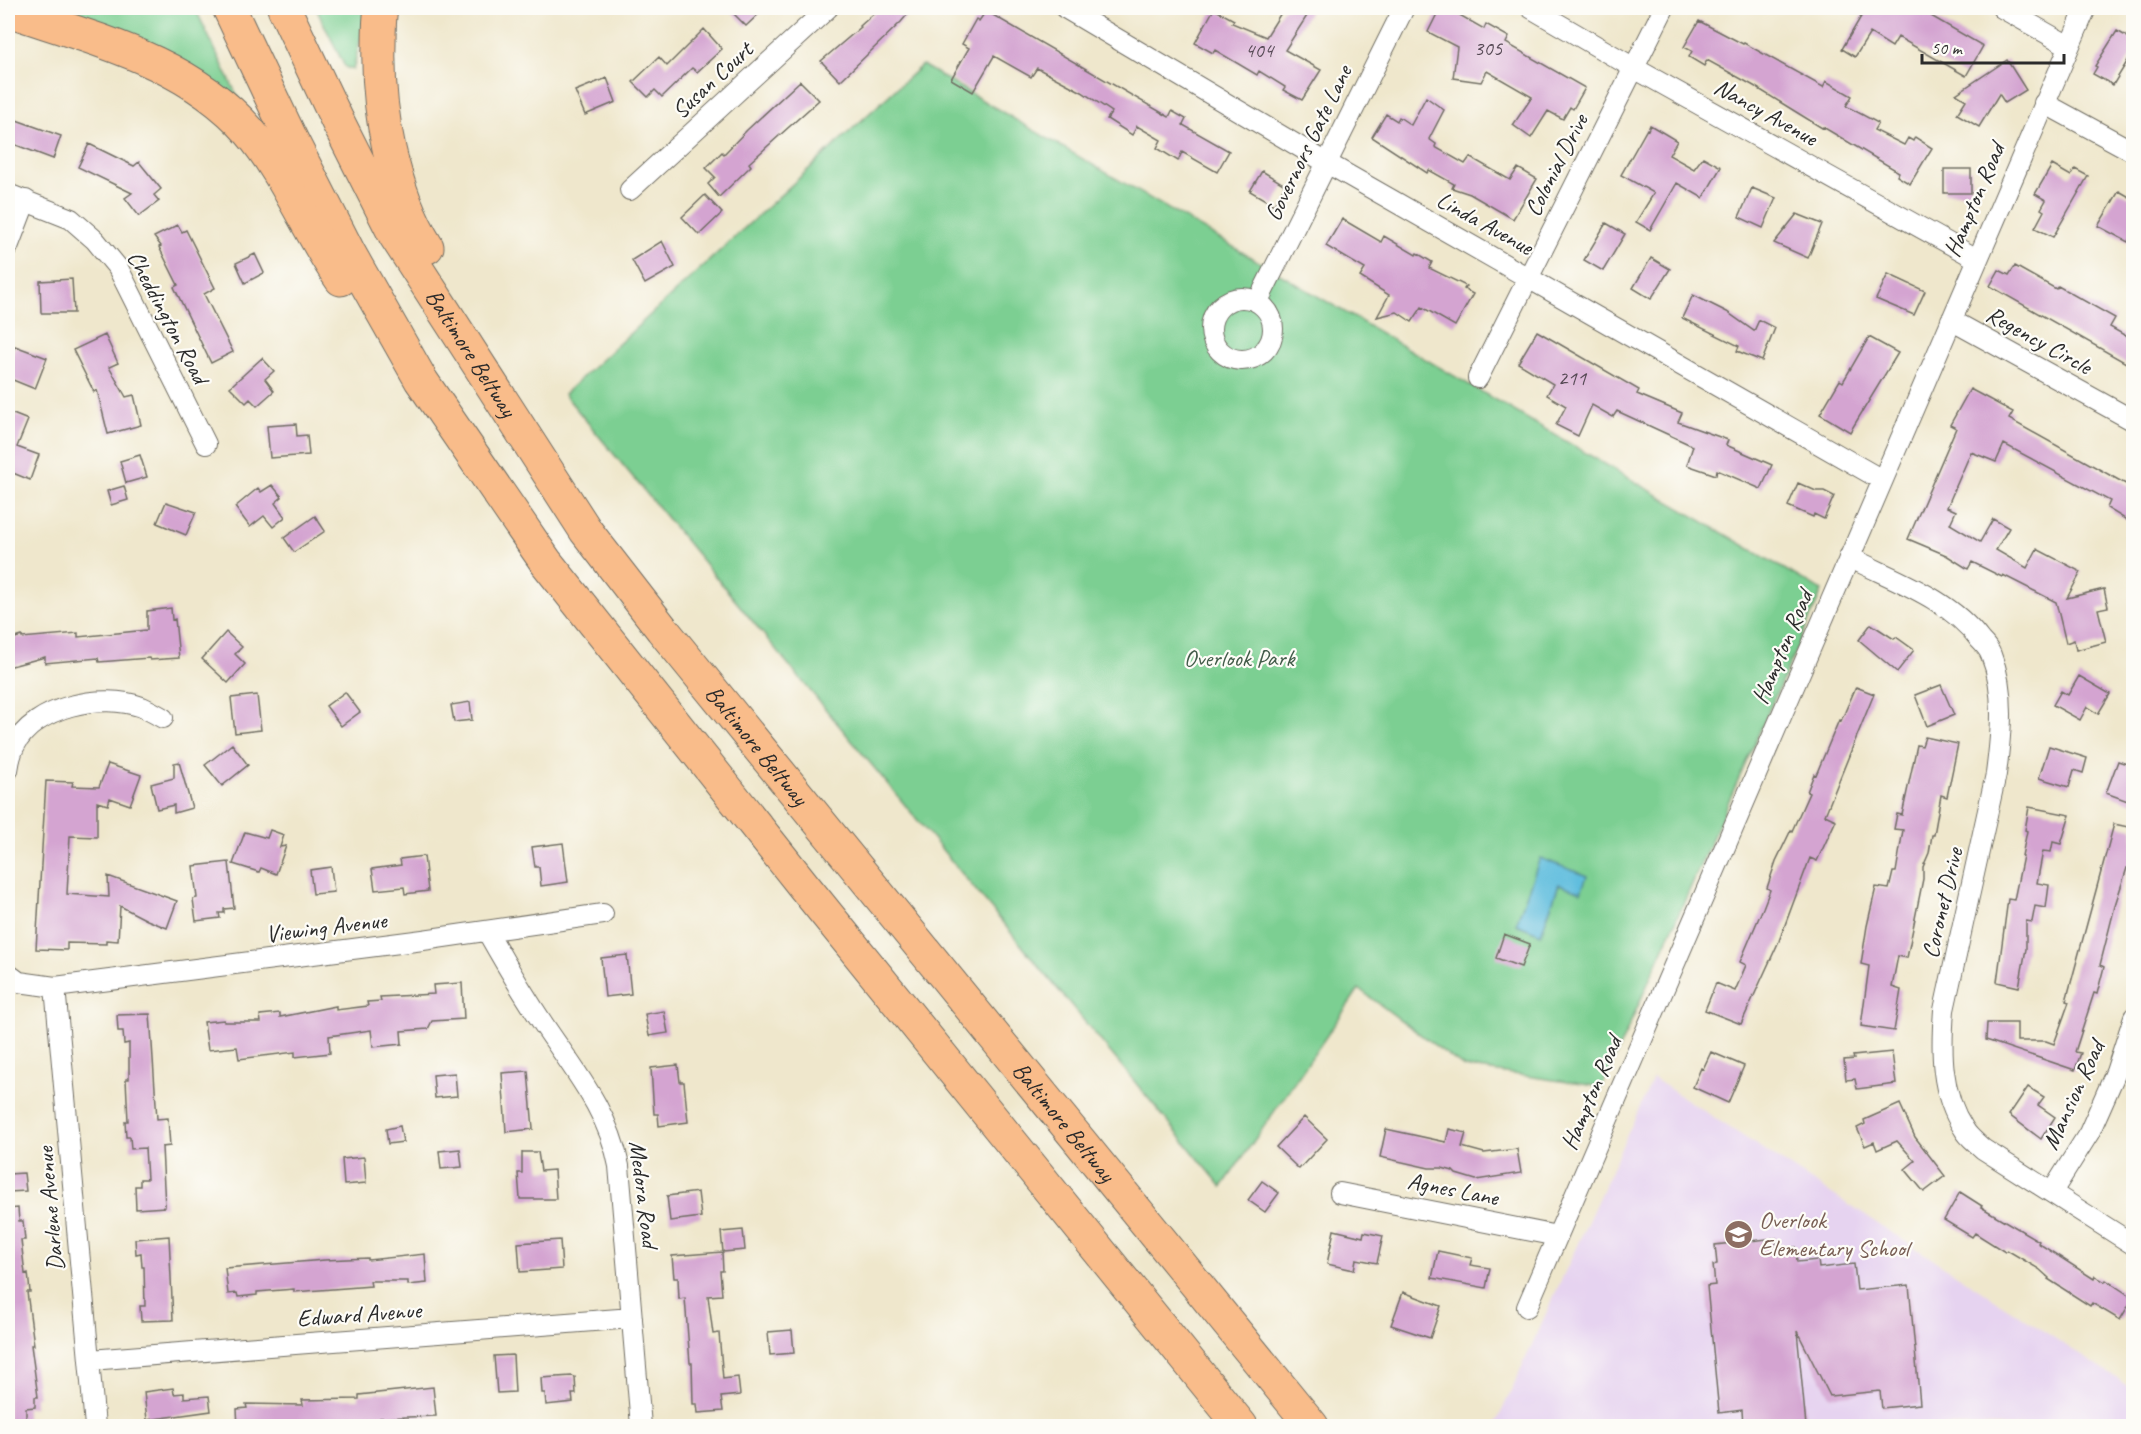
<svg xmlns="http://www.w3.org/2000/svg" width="2141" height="1434" font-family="Caveat,sans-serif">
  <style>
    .built { fill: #e6d3f0 }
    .green { fill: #7bcf92; stroke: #537d5e; stroke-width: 1.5 }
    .water { fill: #60bede; stroke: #467484; stroke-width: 1.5 }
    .building { fill: #d4a4d1 }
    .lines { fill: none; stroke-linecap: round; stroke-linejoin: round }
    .minor-casing { stroke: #706d63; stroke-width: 22 }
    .motorway-casing { stroke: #706d63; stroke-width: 35 }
    .minor { stroke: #fff; stroke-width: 20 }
    .motorway { stroke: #f9bc8a; stroke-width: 33 }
    .labels { text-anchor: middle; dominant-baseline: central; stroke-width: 4.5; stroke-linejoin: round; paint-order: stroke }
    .number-label { font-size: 21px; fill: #554954 }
    .street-label { font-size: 24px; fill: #2b2b2b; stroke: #fdfcf7 }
    .park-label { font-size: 24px; fill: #435c4a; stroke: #fdfcf7 }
    .education-label { font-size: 24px; fill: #785e54; stroke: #fdfcf7; text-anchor: start }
  </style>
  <rect width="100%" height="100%" fill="#fdfcf7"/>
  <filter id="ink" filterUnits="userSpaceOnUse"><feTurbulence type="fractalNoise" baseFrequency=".0167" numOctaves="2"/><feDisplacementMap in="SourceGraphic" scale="12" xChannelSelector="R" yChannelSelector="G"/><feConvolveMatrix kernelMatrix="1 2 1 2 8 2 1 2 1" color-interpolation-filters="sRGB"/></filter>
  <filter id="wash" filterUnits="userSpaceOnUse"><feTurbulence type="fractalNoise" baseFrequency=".008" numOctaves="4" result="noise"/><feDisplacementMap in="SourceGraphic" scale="24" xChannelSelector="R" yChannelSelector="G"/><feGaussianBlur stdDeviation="1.35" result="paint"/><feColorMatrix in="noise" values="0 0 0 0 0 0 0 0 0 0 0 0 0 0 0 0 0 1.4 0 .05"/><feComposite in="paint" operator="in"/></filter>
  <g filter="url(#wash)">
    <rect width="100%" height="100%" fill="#efe7cc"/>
    <!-- built -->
    <path class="built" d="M1653,1078L2133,1389V1426H1495Z"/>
    <!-- green -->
    <path class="green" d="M30,8H195L244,110Z
      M316,8H368L353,70L345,67Z
      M922,65L1822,591L1602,1087L1464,1067L1359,989L1222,1187L564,394Z"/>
    <!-- water -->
    <path class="water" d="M1540,858L1587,876L1581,892L1559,884L1541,934L1516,924Z"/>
    <g id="blocks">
      <!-- building -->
      <path class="building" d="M728,8H765L746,26Z
        M880,8H913L901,22L840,81L821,61L861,27L860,26Z
        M1284,8H1312L1285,50L1321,70L1302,100L1283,90L1285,87L1259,71L1257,75L1215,50L1213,53L1195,43L1214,9L1234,20L1232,23L1266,37Z
        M1440,8H1459L1456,13L1484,29L1486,24L1509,37L1506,43L1585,88L1573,109L1570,107L1563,119L1548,111L1531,138L1513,125L1532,97L1487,71L1481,82L1453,78L1457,47L1428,32Z
        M1866,8H1923L1933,13L1931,16L1983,46L1966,76L1898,37L1892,47L1870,33L1855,57L1842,49Z
        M986,11L1169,117L1172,111L1186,119L1183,125L1229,151L1217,172L1182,152L1178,161L1157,148L1161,140L1137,126L1132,135L1107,119L1112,112L1082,92L1037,68L1031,77L994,56L973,92L951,79L969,48L962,44L976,19L979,21Z
        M1699,21L1743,44L1744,43L1823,87L1826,81L1852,96L1846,106L1878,123L1874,130L1904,145L1908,138L1913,141L1915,137L1932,148L1910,184L1897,176L1899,172L1823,127L1822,128L1754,86L1707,60L1704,66L1689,57L1692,51L1684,47Z
        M704,29L722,49L697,72L692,68L662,97L655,90L648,97L633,82L659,57L667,66Z
        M2117,31L2133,40V52L2113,85L2093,74L2097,67L2095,66Z
        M2007,60L2026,90L2005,103L1999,94L1979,127L1957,114L1966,100L1956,94Z
        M607,78L616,102L585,115L575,91Z
        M800,81L819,100L749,163L751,166L719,197L708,184L715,177L706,168L722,152L724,154L747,130Z
        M1426,97L1444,110L1429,139L1436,144L1435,147L1465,164L1470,157L1510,180L1518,168L1537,179L1513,219L1470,194L1452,188L1454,184L1429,170L1427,173L1372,137L1386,114L1397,121L1399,117L1411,125Z
        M8,117L61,136L53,159L8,142Z
        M1650,125L1677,141L1669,155L1694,169L1703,157L1721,167L1703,198L1677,183L1650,230L1636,222L1654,193L1621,175L1647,129L1648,130Z
        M89,144L134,166L139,162L161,189L154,195L159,201L139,216L125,198L132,193L78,167Z
        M2052,165L2071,176L2075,169L2088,176L2053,237L2035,228L2044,211L2041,209L2046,200L2035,194Z
        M1944,169H1971V193H1944Z
        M1262,171L1285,185L1274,205L1250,191Z
        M1752,188L1776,198L1763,228L1739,217Z
        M2119,191L2133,199V232L2128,242L2098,226Z
        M705,195L722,213L699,235L682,217Z
        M1797,214L1822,224L1808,258L1774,243Z
        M1342,219L1381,242L1384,236L1416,255L1417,253L1432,262L1429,268L1466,286L1464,289L1473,294L1455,326L1422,307L1412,322L1397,312L1377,317L1389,295L1360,277L1365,269L1326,246Z
        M1606,223L1625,234L1603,271L1584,260Z
        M178,225L182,232L186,230L215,288L204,294L233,352L211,363L174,287L178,285L159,247L161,246L154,237Z
        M662,241L675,267L645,284L632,260Z
        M255,254L264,273L245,283L236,263Z
        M1651,258L1670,269L1651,299L1633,288Z
        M2015,266L2056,289L2058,286L2115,318L2110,327L2133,340V367L1990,286L1999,270L2009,275Z
        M1888,274L1925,291L1914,315L1876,299Z
        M72,279L74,313H41L40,281Z
        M1693,295L1727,312L1754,331L1759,320L1775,328L1762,361L1737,351L1739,346L1682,318Z
        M1537,331L1639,390L1637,394L1682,413L1678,422L1728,440L1726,445L1772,465L1761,489L1717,470L1716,475L1687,465L1693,446L1617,411L1613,417L1592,405L1578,436L1556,425L1566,406L1547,395L1553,384L1518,363Z
        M105,335L118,363L109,367L126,397L134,395L141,425L108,434L97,390L94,392L73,350Z
        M1869,337L1898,353L1850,432L1820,414L1840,380L1843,382Z
        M15,346L47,358L35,389L8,378V364Z
        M262,358L274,371L265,379L274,391L257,406L250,399L246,403L230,387Z
        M1970,389L2013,412L2009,419L2133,488V524L2107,508L2110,501L2004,444L1996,462L1971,452L1947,507L1956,511L1950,524L1980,542L1993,519L2009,528L1996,550L2027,568L2037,549L2081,572L2067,598L2104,589L2108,607L2098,609L2106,642L2076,650L2074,640L2066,643L2056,602L2003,575L2002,577L1972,562L1968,569L1946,555L1908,539L1956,428L1950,425Z
        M8,412L28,420L17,447L39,455L30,480L8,471Z
        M296,424L297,436L307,435L309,455L270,458L267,426Z
        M140,455L147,477L126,483L120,461Z
        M1798,483L1816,491H1824L1834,496L1824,519L1814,514L1813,517L1788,506Z
        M272,485L282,497L275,503L285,517L273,527L264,516L250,527L235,507L258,488L261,492Z
        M124,486L128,500L111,505L107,491Z
        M166,502L196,512L186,535L157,523Z
        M315,516L325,531L294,552L284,538Z
        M171,608L172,620L175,619L179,658L150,660L149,658L99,662L98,658L45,663V657L8,667V640L22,636V638L78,633V637L147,630V611Z
        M1871,624L1894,639L1896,637L1914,650L1897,672L1859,640Z
        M226,632L242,647L235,654L245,664L228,683L202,659Z
        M2079,676L2110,694L2098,714L2087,707L2080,720L2053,705L2061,691L2068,695Z
        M1941,685L1954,715L1927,726L1915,695Z
        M1856,687L1874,694L1825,815L1836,820L1817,861L1810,858L1779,941L1741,1024L1705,1010L1716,983L1735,991L1746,965L1740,962L1763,908L1770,890L1767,888L1776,861L1791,830L1792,831L1809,793L1807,792L1814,774L1816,775L1839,720L1841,721Z
        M345,692L360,712L341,726L326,706Z
        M257,695L261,730L235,733L231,698Z
        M470,702L472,720L454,722L451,705Z
        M1925,737L1958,744L1947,797L1941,795L1934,835H1932L1929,853L1923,867V879L1907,958L1898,956L1892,987L1901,990L1894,1031L1861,1026L1869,966L1861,964L1867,926L1876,887L1889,889L1893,872H1896L1903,830L1894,829L1897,814L1902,815L1917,745L1922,746Z
        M232,744L248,765L222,786L205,765Z
        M2049,746L2087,758L2083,773L2074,770L2069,787L2039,778Z
        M2118,761L2133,766V803L2106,793Z
        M179,762L192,808L174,813V805L157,809L151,784L174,778V763Z
        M108,764L141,775L130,805L110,798L108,805L97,802V837L70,836L67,894L109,897L108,876L177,901L167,928L147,920L120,906L118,941L106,940V944L67,943V950L36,949L46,781L73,782L72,786L99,787Z
        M2029,807L2070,815L2061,844L2053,842L2051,852L2043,851L2037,883L2049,885L2046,908L2035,906L2032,922L2026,921V949L2019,987L1997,982L2008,899L2014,900L2023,856H2022L2027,831L2025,830Z
        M2114,824L2133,828V859L2131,869L2127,868L2116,902L2100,965L2104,967L2097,994L2094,993L2075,1052L2081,1053L2075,1070L1986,1040L1987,1023H2017V1041H2046L2054,1044L2069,1002L2066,1001Z
        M270,830L284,835L280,847L286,846L276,874L261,868L259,872L233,864L245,832L267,838Z
        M563,843L568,882L541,886L539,867H535L532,847Z
        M424,856L428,891L405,894L404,887L375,890L372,869L401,865L400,859Z
        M229,862L234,908L224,909V913H219L220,918L196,921L193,899L197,898L193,866Z
        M331,867L334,892L313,894L310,870Z
        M1504,934L1530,944L1521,967L1496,958Z
        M627,955L631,994L605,997L601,958Z
        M462,983L464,1019L432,1021L428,1029L401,1031L402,1044L373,1047L371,1030L329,1036L330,1053L295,1057V1052L239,1059L237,1047L208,1050L204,1022L224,1020V1022H261L260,1015L280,1013V1017L336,1006V1010L368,1006L367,1002L381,1001L380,997L434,994L433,985Z
        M664,1011L668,1033L649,1036L645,1014Z
        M150,1014L157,1119L168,1118L170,1146L162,1147L165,1207L136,1209L135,1186H140V1179H147L145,1148L131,1149L130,1137H126L125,1121H128L126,1079H129V1043L124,1044L123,1031H118L117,1015Z
        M1711,1052L1744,1066L1728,1103L1693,1087L1701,1068L1703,1069Z
        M1892,1052L1896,1084L1857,1089L1855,1079L1846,1080L1844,1060L1854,1059L1853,1056Z
        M678,1065L680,1082H684L688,1122L659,1126L658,1114H654L651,1068Z
        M528,1071L533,1129L506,1132L502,1073Z
        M455,1073L457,1096L435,1098L433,1075Z
        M2028,1087L2044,1097L2038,1105L2055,1117L2041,1139L2009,1115Z
        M1900,1104L1915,1137L1945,1176L1924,1192L1905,1169L1915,1161L1897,1141L1877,1150L1874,1142L1865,1146L1857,1128L1865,1124L1864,1120Z
        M1304,1117L1327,1139L1299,1169L1276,1147Z
        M400,1126L403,1142L388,1144L386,1129Z
        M1386,1129L1446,1142L1449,1129L1466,1133L1462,1147L1484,1153L1517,1149L1521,1173L1476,1180L1456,1174L1453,1171L1442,1168H1429L1380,1157Z
        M460,1149L462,1167L441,1169L439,1151Z
        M522,1152H538L541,1171L554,1170L556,1199H520L518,1173H522Z
        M364,1157L366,1183L344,1185L342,1159Z
        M24,1173L26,1191L8,1192V1174Z
        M1262,1181L1279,1193L1265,1212L1248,1200Z
        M698,1192L701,1217L670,1221L667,1196Z
        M1960,1192L1982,1206L1981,1207L2039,1241L2038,1243L2094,1279L2095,1276L2105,1282L2106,1280L2133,1298L2120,1320L2092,1303L2090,1306L2048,1279L2049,1278L2039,1269L2007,1250L2005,1252L1975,1233L1972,1237L1944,1220Z
        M18,1208L19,1221H23L25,1240H21L25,1274L28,1273L30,1292H27L34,1345H31L38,1397H35V1407L26,1408V1426H8V1209Z
        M743,1230L745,1250L723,1252L721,1232Z
        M1334,1230L1363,1237L1364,1232L1383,1236L1377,1263L1356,1259L1354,1270L1327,1264Z
        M169,1236L173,1320L141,1321L140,1306H145L144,1267H142L141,1253L136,1254L135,1239Z
        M1776,1238L1777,1249L1796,1247L1797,1262L1818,1260L1819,1268L1854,1264L1857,1290L1909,1285L1920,1404L1882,1408L1880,1391L1830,1396L1797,1331L1806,1426H1743L1742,1410L1719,1413L1707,1286L1715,1285L1713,1265L1717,1264L1715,1245Z
        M560,1240L562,1269L520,1272L518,1243Z
        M1438,1251L1472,1258L1470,1265L1490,1268L1486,1288L1432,1278Z
        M722,1252L723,1271H720L722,1295L708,1296L713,1334L719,1333L723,1379L738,1377L740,1395L721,1397L723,1411L698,1413L697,1404H693L692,1363H690L685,1298L679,1299L678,1278H674L672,1256Z
        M425,1254L427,1283L408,1285V1281H370L371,1286L294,1292V1289L257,1292V1295L238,1297L237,1293L228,1294L225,1268L325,1260L368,1258V1260Z
        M1403,1292L1441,1306L1430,1338L1391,1325Z
        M792,1330L794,1353L770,1355L768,1332Z
        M513,1355L515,1392L497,1393L494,1356Z
        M572,1376L575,1377L576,1394H572L573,1402L546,1405L545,1393H542L541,1378Z
        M433,1387L436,1416L380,1418L381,1422L323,1426H238L237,1409L247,1408L246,1404L303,1405L302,1400L359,1399V1395Z
        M173,1388L174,1394L184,1393V1398L209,1396L211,1411L147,1420L144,1392Z"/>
    </g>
  </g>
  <g filter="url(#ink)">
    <use href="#blocks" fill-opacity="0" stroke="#706d63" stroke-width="1.5"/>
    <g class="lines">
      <defs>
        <path id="minor" d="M1065,8L1327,163L1882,480
          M1531,8L1634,68L1977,259
          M2002,8L2069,46
          M2044,103L2134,152
          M630,190L828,8
          M8,194L71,219L95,240L118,268L206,444
          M8,247L26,200
          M1211 329a31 31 0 1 1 62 0a31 31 0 1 1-62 0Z
          M1258,301L1404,8
          M1951,320L2134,421
          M1478,378L1664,8
          M1849,557C1894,580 1949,598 1980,640C1984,644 1989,649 1991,655C2006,692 2001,735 1996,774L1944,1010C1941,1050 1940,1093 1964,1129C1968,1137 1977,1143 1983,1149L2134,1245
          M8,770C9,763 11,754 14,747C34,706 102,692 142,707C149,710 156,714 163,718
          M487,931C505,963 524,995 544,1025C574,1070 609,1112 619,1166L641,1426
          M8,974L19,982L55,987L423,940L603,914
          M55,987L95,1426
          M2052,1192L2089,1133L2116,1072L2134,1017
          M1340,1193L1557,1236
          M1527,1307L2086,8
          M90,1360L632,1318"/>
        <g id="motorway">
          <path d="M229,8L292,141L349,253L421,380L546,562L803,885L1241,1426"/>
          <path id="s1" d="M284,8L337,120L395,235L586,531L662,629L1312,1426"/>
          <path d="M381,8C379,19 379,32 379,44C377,111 392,190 427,247"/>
          <path d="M8,10C93,39 188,61 249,131C287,175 308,232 341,279"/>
        </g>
      </defs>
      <!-- minor casing -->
      <use href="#minor" class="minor-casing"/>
      <!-- motorway casing -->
      <use href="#motorway" class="motorway-casing"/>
      <!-- minor -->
      <use href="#minor" class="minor"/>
      <!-- motorway -->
      <use href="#motorway" class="motorway"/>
    </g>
  </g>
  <!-- icons -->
  <defs>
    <symbol id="school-disc" viewBox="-11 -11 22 22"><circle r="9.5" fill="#8d6e63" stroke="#fdfcf7"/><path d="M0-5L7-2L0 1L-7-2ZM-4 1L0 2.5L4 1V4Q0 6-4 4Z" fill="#fff"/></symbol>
  </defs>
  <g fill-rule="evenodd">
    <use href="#school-disc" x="1722" y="1218" width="33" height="33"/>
  </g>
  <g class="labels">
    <!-- number labels -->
    <g class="number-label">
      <text x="1488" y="48">305</text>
      <text x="1259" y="50">404</text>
      <text x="1572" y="378">211</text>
    </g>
    <!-- street labels -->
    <g class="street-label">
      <text transform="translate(712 80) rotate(-43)">Susan Court</text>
      <text transform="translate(1766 112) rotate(29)">Nancy Avenue</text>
      <text transform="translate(1308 143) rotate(-64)">Governors Gate Lane</text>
      <text transform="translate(1556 165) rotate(-63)">Colonial Drive</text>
      <text transform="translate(1974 200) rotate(-67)">Hampton Road</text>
      <text transform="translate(1485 223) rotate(29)">Linda Avenue</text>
      <text transform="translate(168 317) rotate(62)">Cheddington Road</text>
      <text transform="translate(2039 340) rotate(29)">Regency Circle</text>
      <text stroke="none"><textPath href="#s1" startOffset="393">Baltimore Beltway</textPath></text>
      <text transform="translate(1782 647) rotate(-67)">Hampton Road</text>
      <text stroke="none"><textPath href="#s1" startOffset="879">Baltimore Beltway</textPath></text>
      <text transform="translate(1942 903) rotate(-77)">Coronet Drive</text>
      <text transform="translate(326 927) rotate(-7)">Viewing Avenue</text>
      <text transform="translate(1591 1093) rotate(-67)">Hampton Road</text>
      <text transform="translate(2073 1095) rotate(-65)">Mansion Road</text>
      <text stroke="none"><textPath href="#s1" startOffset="1365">Baltimore Beltway</textPath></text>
      <text transform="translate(1453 1189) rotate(11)">Agnes Lane</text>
      <text transform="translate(644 1194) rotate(83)">Medora Road</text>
      <text transform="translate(50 1209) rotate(-95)">Darlene Avenue</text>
      <text transform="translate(359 1314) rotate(-4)">Edward Avenue</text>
    </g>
    <!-- park labels -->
    <g class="park-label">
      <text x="1239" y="658">Overlook Park</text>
    </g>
    <!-- education labels -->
    <g class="education-label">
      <text x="1759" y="1220">Overlook<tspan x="1759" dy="28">Elementary School</tspan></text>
    </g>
  </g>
  <!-- margin -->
  <rect width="2141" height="1434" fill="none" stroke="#fdfcf7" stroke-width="30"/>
  <!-- scale -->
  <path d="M1922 54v9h142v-9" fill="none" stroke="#2b2b2b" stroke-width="3"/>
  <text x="1931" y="54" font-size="18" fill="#2b2b2b" stroke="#fdfcf7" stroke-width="4.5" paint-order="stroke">50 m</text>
</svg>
